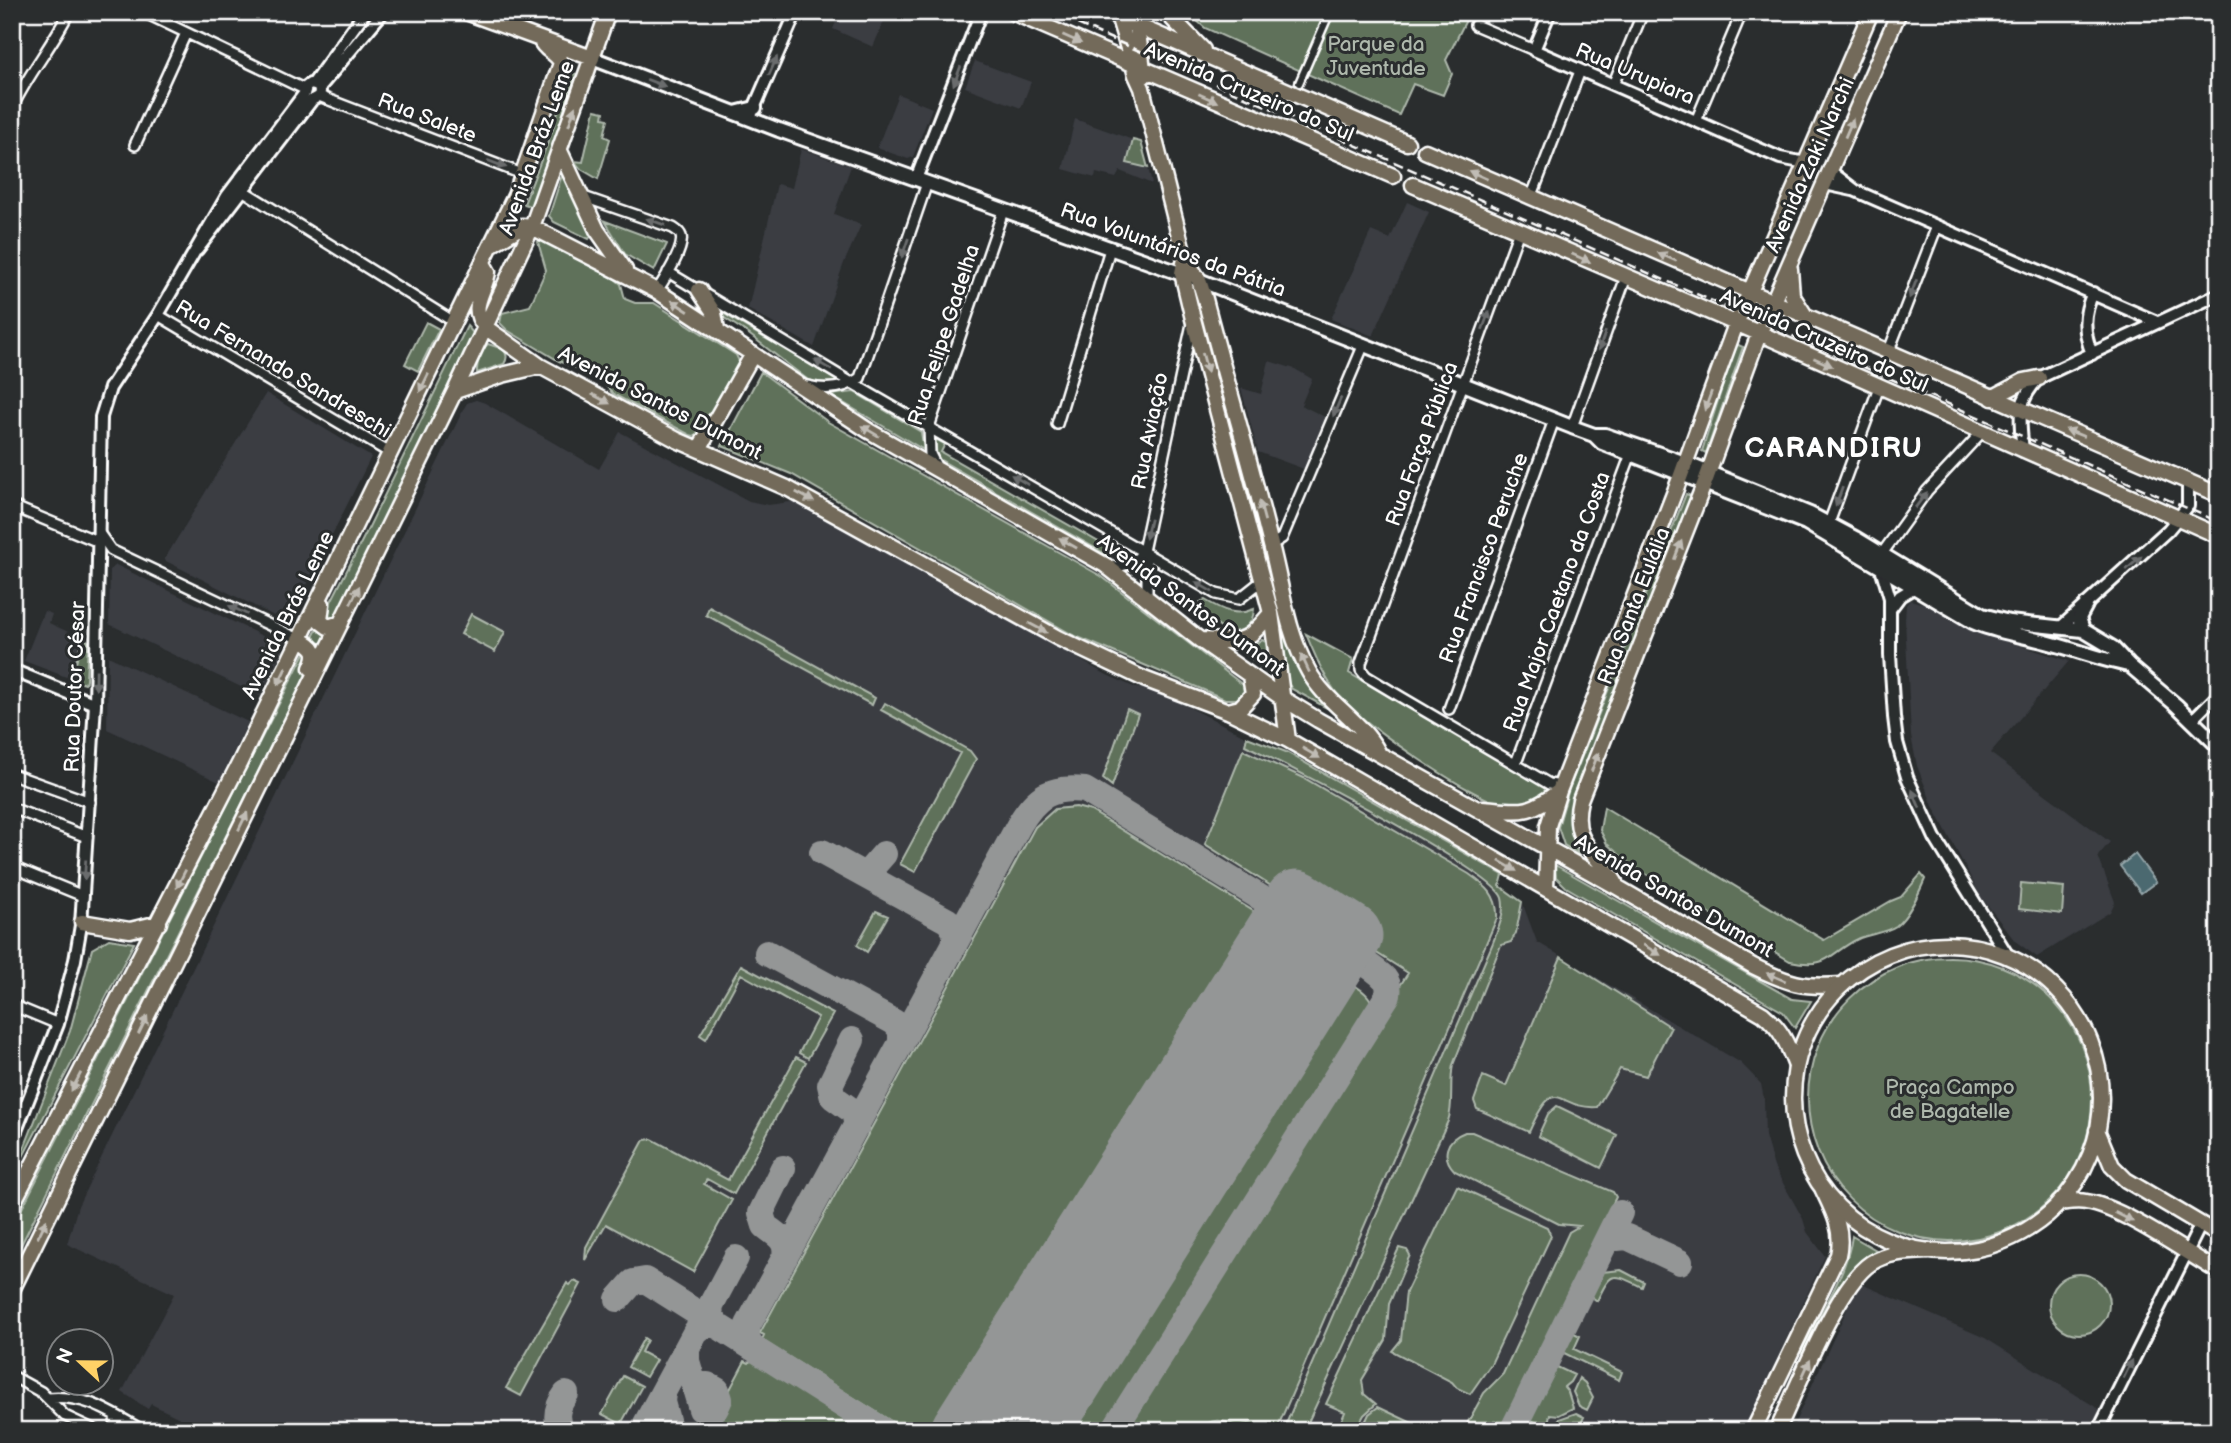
<svg xmlns="http://www.w3.org/2000/svg" width="2231" height="1443" font-family="'Balsamiq Sans',sans-serif">
  <style>
    .built { fill: #3a3c42 }
    .green { fill: #5e715a; stroke: #aeb8ac; stroke-width: 2 }
    .water { fill: #4c696f; stroke: #94a5a9; stroke-width: 2 }
    .lines { fill: none; stroke-linecap: round; stroke-linejoin: round }
    .taxiway { stroke: #949696; stroke-width: 26 }
    .runway { stroke: #949696; stroke-width: 65 }
    .pedestrian-casing { stroke: #fff; stroke-width: 11 }
    .minor-casing { stroke: #fff; stroke-width: 14 }
    .tertiary-casing { stroke: #fff; stroke-width: 16 }
    .secondary-casing { stroke: #fff; stroke-width: 18 }
    .primary-casing { stroke: #fff; stroke-width: 19 }
    .trunk-casing { stroke: #fff; stroke-width: 19 }
    .pedestrian { stroke: #2a2d2e; stroke-width: 6 }
    .minor { stroke: #2a2d2e; stroke-width: 9 }
    .tertiary { stroke: #2a2d2e; stroke-width: 10 }
    .secondary { stroke: #2a2d2e; stroke-width: 12 }
    .primary { stroke: #736b5a; stroke-width: 14 }
    .trunk { stroke: #736b5a; stroke-width: 14 }
    .rail { stroke: #fff; stroke-width: 2.5; stroke-dasharray: 10 5; stroke-linecap: butt }
    .oneway { fill: #c0bcb5 }
    .oneway2 { fill: #6a6c6d }
    .labels { text-anchor: middle; dominant-baseline: central; stroke-width: 6; stroke-linejoin: round; paint-order: stroke }
    .park-label { font-size: 21px; fill: #aeb8ac; stroke: #2a2d2e }
    .street-label { font-size: 21px; fill: #fff; stroke: #2a2d2e }
    .district-label { font-size: 28px; font-weight: bold; letter-spacing: 2px; fill: #fff; stroke: #2a2d2e }
  </style>
  <rect width="100%" height="100%" fill="#2a2d2e"/>
  <filter id="ink" filterUnits="userSpaceOnUse"><feTurbulence type="fractalNoise" baseFrequency=".0143" numOctaves="2"/><feDisplacementMap in="SourceGraphic" scale="14" xChannelSelector="R" yChannelSelector="G"/><feConvolveMatrix kernelMatrix="1 2 1 2 8 2 1 2 1" color-interpolation-filters="sRGB"/></filter>
  <g filter="url(#ink)">
    <!-- built -->
    <path class="built" d="M812,12H888L873,47L833,29L836,22Z
      M975,61L1031,82L1021,108L965,87Z
      M898,94L932,108L913,157L908,159L877,148Z
      M1075,119L1133,140L1127,162L1148,168L1152,184L1120,171L1116,178L1096,173L1095,178L1063,169Z
      M801,149L851,166L834,214L861,225L844,263L814,347L748,309L777,184L792,188Z
      M1407,202L1429,212L1373,336L1331,319L1371,231L1390,239Z
      M1269,361L1295,369L1312,379L1301,405L1325,417L1304,469L1258,452L1241,388L1261,394Z
      M266,393L371,457L288,623L164,560Z
      M476,400L485,403L599,469L620,432L749,501L768,505L797,501L1107,675L1136,688L1154,689L1247,737L1286,752L1503,875L1500,886L1522,902L1537,942L1741,1063L1761,1084L1764,1099L1765,1136L1774,1167L1803,1219L1807,1232L1825,1256L1743,1431H206L151,1404L148,1409L122,1392L174,1294L67,1244L78,1206L464,408L467,403Z
      M116,565L281,645L283,649L260,696L109,624L110,570Z
      M1910,600L1929,605L1995,638L2069,661L1990,753L2110,842L2098,856L2115,902L2110,912L2037,957L2015,941L1981,897L1933,806L1917,766L1911,736L1905,620L1906,605Z
      M44,611L52,614L49,623L88,641L85,684L24,661Z
      M108,656L248,722L219,782L107,729Z
      M1859,1283L1985,1338L2102,1411L2093,1431H1791Z"/>
    <!-- green -->
    <path class="green" d="M1187,12H1470L1446,60L1452,74L1443,95L1413,84L1399,115L1205,28Z
      M569,72L576,74L533,207L524,204L553,129Z
      M595,110L604,112L603,118L608,119L604,136L610,139L598,179L581,169L574,161L583,162Z
      M1133,140L1141,142L1148,168L1127,163Z
      M563,172L591,236L589,239L554,222L549,216Z
      M605,221L667,244L654,271L625,254Z
      M541,240L615,279L621,284L625,299L635,303H654L736,355L740,363L738,367L698,434L694,436L690,435L613,394L599,377L559,361L507,330L500,323L502,313L530,306L546,270L538,242Z
      M1194,296L1197,297L1289,645L1309,686L1327,708L1292,689L1288,683L1281,630Z
      M719,311L839,382L812,383L746,332L723,317Z
      M426,322L439,329L418,371L405,364Z
      M467,326L474,334L377,534L12,1263V1228L368,529Z
      M488,344L503,349C507,354 508,358 504,364L477,373C476,364 481,350 488,344Z
      M1736,344L1743,347L1706,453L1702,451Z
      M761,372L828,422L1101,576L1247,688L1248,695L1242,699H1225L1073,635L791,474L722,446Z
      M854,392L921,432L924,450L830,395Z
      M935,439L945,444L941,452L1116,552L1109,556L937,458Z
      M1686,494L1691,496L1571,805C1569,824 1571,836 1578,854L1564,845L1558,827L1569,789Z
      M1163,586L1197,604L1205,600C1222,610 1235,617 1254,609C1253,626 1242,634 1225,631Z
      M709,607L875,698L872,705L706,615Z
      M471,614L505,632L495,652L461,634Z
      M1306,634L1353,659L1349,673L1549,790L1548,793C1537,802 1524,807 1509,806C1480,805 1362,723 1342,700C1325,680 1316,658 1306,634Z
      M82,638L88,641L86,680L85,684L72,680Z
      M1262,640L1266,642L1268,663L1266,667H1262L1242,651Z
      M885,703L970,751L976,759L915,872L900,864L960,753L881,710Z
      M1127,709L1138,714L1112,786L1103,779Z
      M1247,737L1286,752L1503,875L1500,886L1522,902L1516,933L1511,942L1501,945L1453,1065C1449,1083 1454,1105 1448,1121L1304,1431H1283L1492,945C1497,931 1506,914 1502,898C1494,871 1282,763 1245,745Z
      M1243,750L1304,778L1469,874C1486,886 1498,895 1497,918L1276,1431H1260C1255,1423 1247,1422 1239,1427C1224,1421 1211,1415 1200,1431H1119L1408,973L1205,844Z
      M1076,807L1091,811L1271,922L1275,935L967,1424L962,1431H907L762,1340L764,1335L760,1333L1035,827L1055,809Z
      M1604,807L1824,940L1891,901L1901,897L1921,874L1925,879C1919,893 1909,916 1896,926C1887,932 1870,934 1860,938C1829,952 1830,970 1790,961L1680,896L1629,863L1607,844L1600,830Z
      M1555,865L1792,999L1811,1001L1795,1028L1783,1012L1566,887L1556,877Z
      M2021,883L2064,887L2062,914L2019,909Z
      M876,911L888,916L867,952L857,945Z
      M109,939L134,943L14,1174L70,1031L92,949Z
      M1561,957L1671,1027L1646,1076L1620,1069L1597,1107C1556,1110 1557,1070 1529,1132L1477,1109L1474,1101L1483,1076L1506,1086Z
      M1808 1099a142 142 0 1 1 284 0a142 142 0 1 1-284 0Z
      M741,965L833,1014L808,1058L799,1053L818,1017L741,974L706,1039L700,1035Z
      M1329,974H1335C1348,983 1377,993 1372,1012L1108,1431H1039L1322,981Z
      M796,1057L806,1062L734,1194L707,1179L704,1184L732,1200L693,1272L606,1224L585,1260L586,1247L644,1140L652,1139L728,1180Z
      M1557,1106L1617,1135L1601,1168L1538,1136L1548,1114Z
      M1465,1132H1472L1613,1192L1616,1197L1501,1431H1463L1484,1393L1503,1374L1569,1232L1579,1226L1559,1224L1455,1171C1440,1156 1446,1139 1465,1132Z
      M1457,1186L1547,1227L1551,1236L1491,1364L1470,1394L1457,1388L1452,1382L1392,1351L1401,1340L1406,1292Z
      M1852,1236L1876,1250L1845,1278L1804,1355L1801,1352C1818,1317 1848,1272 1852,1236Z
      M1399,1248L1407,1250L1410,1255L1389,1304L1386,1340L1362,1380L1364,1394L1376,1404L1364,1415L1355,1431L1340,1424L1345,1412L1326,1404Z
      M1621,1270L1644,1282L1642,1287C1612,1273 1612,1270 1597,1301L1592,1297V1291L1602,1272Z
      M2049 1304a30 30 0 1 1 60 0a30 30 0 1 1-60 0Z
      M574,1281L581,1284L521,1396L506,1388L567,1283L570,1285Z
      M1572,1332L1580,1336L1574,1349L1622,1372L1619,1380L1562,1352Z
      M644,1338L647,1340L641,1352L656,1360L646,1377L628,1367Z
      M751,1360L862,1431H708L745,1361L749,1363Z
      M1555,1366L1574,1375L1570,1382L1564,1387L1568,1392L1573,1408L1559,1415L1550,1414L1547,1428L1529,1419Z
      M623,1376L642,1386L621,1424L602,1414Z
      M1579,1378L1585,1383L1593,1398L1587,1410L1579,1406L1573,1392Z
      M1378,1407L1429,1431H1361L1369,1414Z
      M1576,1413L1584,1417L1578,1430H1552L1559,1419Z"/>
    <!-- water -->
    <path class="water" d="M2135,854L2156,882L2141,893L2120,866Z"/>
    <g class="lines">
      <!-- taxiway -->
      <path class="taxiway" d="M822,852L948,921L956,932L954,946
        M872,879L870,870L884,854
        M767,953L894,1022L901,1030V1044
        M852,1040L830,1085L833,1097L854,1112L857,1126
        M783,1168L761,1213L765,1226C776,1235 788,1239 785,1257
        M1617,1238L1627,1237L1680,1262
        M618,1299L633,1282L645,1280L884,1431
        M752,1347L746,1336L748,1325L1019,825C1036,796 1051,786 1085,790L1289,915C1303,927 1305,939 1298,955L1232,1064
        M687,1348V1361L701,1409L707,1411L716,1408L720,1399L717,1390L708,1385H698L692,1379
        M663,1393L662,1402L670,1431
        M561,1431C554,1417 557,1406 566,1394
        M642,1431L696,1331L706,1324L718,1326L710,1315L711,1305L736,1258
        M1113,1431L1388,995C1389,989 1389,984 1385,979C1377,970 1343,947 1332,946C1316,945 1301,956 1294,968
        M1512,1431L1620,1213"/>
      <!-- runway -->
      <path class="runway" d="M963,1431L1297,902L1350,936L1038,1431"/>
      <defs>
        <path id="pedestrian" d="M1299,83L1330,12"/>
        <path id="minor" d="M143,12L304,89
          M1475,25L1534,50
          M1613,85L1643,12
          M319,96L522,174
          M12,108C28,74 52,46 69,12
          M1696,121L1742,12
          M135,145L186,33
          M239,188L454,322
          M581,196L673,228C676,230 680,232 681,236C685,248 664,280 657,291
          M1531,198L1580,71
          M1519,231L1361,663V670L1366,676L1401,697L1549,784L1561,786
          M668,272L852,383L1216,594L1239,599L1263,580
          M158,315L390,453
          M1888,353L1937,226
          M808,386C827,391 844,389 860,378L927,183
          M1057,424L1110,249
          M1572,427L1626,277
          M937,468L930,454L929,427L1003,211
          M12,506L99,542
          M1829,523L1879,387
          M99,533L111,550L299,639
          M1271,545L1282,538L1364,344
          M1143,551L1147,567V597
          M1881,555L1927,491L1982,432
          M1108,566C1122,568 1136,564 1143,551L1192,324
          M1449,709L1554,420
          M2192,720L2219,693
          M1516,763L1631,454
          M12,774L90,802
          M12,808L87,837
          M12,867L83,896
          M12,1005L58,1024
          M12,1376L41,1392L65,1416L97,1431
          M48,1398C86,1394 111,1413 144,1431
          M115,1415L116,1431"/>
        <path id="tertiary" d="M1550,12L1534,50L1780,158L1806,163
          M313,84L365,12
          M319,88L383,12
          M752,113L796,12
          M1830,171L1856,191L2157,322
          M916,179L981,12
          M1825,184L1853,190
          M2092,354C2083,332 2083,314 2093,293
          M2023,451C2020,419 2015,403 2039,378L2219,294
          M1880,564L1890,598V655L1894,717L1897,742L1907,777L1935,838L2008,956
          M1891,608L1900,596L1915,587
          M2061,627L2168,530L2188,506V481
          M12,670L95,704
          M12,1141L58,1024L75,960L81,925L95,704L101,417L110,388L158,315L227,196L304,94L306,87L310,84L318,86L320,91L319,96L312,100L197,250
          M2098,1431L2201,1224"/>
        <path id="secondary" d="M592,58L779,130L1199,280L1572,427L1594,435H1605L1685,463L1810,514L1855,538L1982,615L2009,622L2083,630L2113,648L2129,665L2176,705L2219,747
          M735,113L755,108
          M1594,435L1602,443L1806,523L1973,622C1996,632 2021,635 2046,642C2074,649 2101,660 2129,665
          M2083,630L2079,618L2086,605"/>
        <path id="primary" d="M466,12L592,58
          M1012,12L1393,176
          M1106,12L1407,143
          M1117,12L1136,75L1142,88L1185,259L1199,280L1205,299C1226,381 1251,463 1271,545C1282,587 1287,634 1309,672C1327,704 1361,720 1378,752
          M1135,12L1144,76
          M1166,12L1203,50
          M560,151L597,230L625,270
          M1425,151L2219,495
          M1413,185L1768,337L2219,536
          M491,245L522,226L532,227L657,291L869,431L1105,565L1200,640L1282,698L1318,720L1617,887L1753,966C1789,984 1803,988 1842,985
          M1185,259L1182,273L1193,319L1271,613L1288,740
          M483,263L488,272C485,293 468,307 485,327L540,366L677,440L787,488L1058,638L1144,679L1228,711L1288,740L1763,1014C1782,1030 1787,1043 1796,1066
          M1790,269L1792,295L1806,317
          M699,290L714,313L717,329
          M455,391L502,375L540,366
          M1992,398L2024,381L2039,378
          M699,449L753,354
          M322,604L320,621L328,627L341,623
          M299,639C315,646 319,652 311,668
          M1200,640C1242,641 1243,647 1271,613
          M1228,711L1240,708L1253,694L1250,676
          M1482,808C1520,811 1528,816 1559,791
          M1615,882C1595,851 1570,842 1580,800L1705,482L1759,334L1899,12
          M1546,889L1548,826L1559,791L1677,486L1736,324L1871,12
          M82,922L130,930L159,923
          M12,1205L240,762L491,245L515,196L561,63C556,51 545,52 540,39
          M12,1290L455,391L532,227L608,12
          M1753,1431L1838,1255C1844,1231 1833,1211 1823,1190
          M1777,1431C1796,1391 1837,1285 1871,1263C1888,1252 1908,1252 1928,1251"/>
        <path id="trunk" d="M1793 1098a154 154 0 1 1 308 0a154 154 0 1 1-308 0Z
          M2097,1130L2112,1166L2126,1180L2219,1235
          M2059,1203C2068,1202 2077,1200 2086,1202C2122,1207 2185,1252 2219,1272"/>
      </defs>
      <!-- pedestrian casing -->
      <use href="#pedestrian" class="pedestrian-casing"/>
      <!-- minor casing -->
      <use href="#minor" class="minor-casing"/>
      <!-- tertiary casing -->
      <use href="#tertiary" class="tertiary-casing"/>
      <!-- secondary casing -->
      <use href="#secondary" class="secondary-casing"/>
      <!-- primary casing -->
      <use href="#primary" class="primary-casing"/>
      <!-- trunk casing -->
      <use href="#trunk" class="trunk-casing"/>
      <!-- pedestrian -->
      <use href="#pedestrian" class="pedestrian"/>
      <!-- minor -->
      <use href="#minor" class="minor"/>
      <!-- tertiary -->
      <use href="#tertiary" class="tertiary"/>
      <!-- secondary -->
      <use href="#secondary" class="secondary"/>
      <!-- primary -->
      <use href="#primary" class="primary"/>
      <!-- trunk -->
      <use href="#trunk" class="trunk"/>
      <!-- rail -->
      <path class="rail" d="M1050,12L2219,522"/>
    </g>
    <!-- one-way arrows -->
    <defs><path id="oneway-solid" d="M-6-.8H1V-3.2L6.5 0L1 3.2V.8H-6Z" transform="scale(1.75)"/></defs>
    <g class="oneway">
      <use href="#oneway-solid" transform="translate(1072 39) rotate(24)"/>
      <use href="#oneway-solid" transform="translate(1208 98) rotate(24)"/>
      <use href="#oneway-solid" transform="translate(572 116) rotate(-71)"/>
      <use href="#oneway-solid" transform="translate(1849 128) rotate(-67)"/>
      <use href="#oneway-solid" transform="translate(1478 175) rotate(-156)"/>
      <use href="#oneway-solid" transform="translate(1667 257) rotate(-156)"/>
      <use href="#oneway-solid" transform="translate(1581 258) rotate(24)"/>
      <use href="#oneway-solid" transform="translate(680 306) rotate(-147)"/>
      <use href="#oneway-solid" transform="translate(1823 362) rotate(24)"/>
      <use href="#oneway-solid" transform="translate(1205 363) rotate(75)"/>
      <use href="#oneway-solid" transform="translate(424 383) rotate(116)"/>
      <use href="#oneway-solid" transform="translate(601 399) rotate(28)"/>
      <use href="#oneway-solid" transform="translate(1708 401) rotate(110)"/>
      <use href="#oneway-solid" transform="translate(870 431) rotate(-149)"/>
      <use href="#oneway-solid" transform="translate(2075 433) rotate(-158)"/>
      <use href="#oneway-solid" transform="translate(805 497) rotate(28)"/>
      <use href="#oneway-solid" transform="translate(1262 511) rotate(-105)"/>
      <use href="#oneway-solid" transform="translate(1068 543) rotate(-150)"/>
      <use href="#oneway-solid" transform="translate(1678 550) rotate(-69)"/>
      <use href="#oneway-solid" transform="translate(355 595) rotate(-64)"/>
      <use href="#oneway-solid" transform="translate(1038 628) rotate(28)"/>
      <use href="#oneway-solid" transform="translate(1305 663) rotate(-115)"/>
      <use href="#oneway-solid" transform="translate(282 676) rotate(116)"/>
      <use href="#oneway-solid" transform="translate(1311 753) rotate(30)"/>
      <use href="#oneway-solid" transform="translate(1595 762) rotate(-69)"/>
      <use href="#oneway-solid" transform="translate(243 821) rotate(-64)"/>
      <use href="#oneway-solid" transform="translate(1508 866) rotate(30)"/>
      <use href="#oneway-solid" transform="translate(181 879) rotate(117)"/>
      <use href="#oneway-solid" transform="translate(1652 950) rotate(31)"/>
      <use href="#oneway-solid" transform="translate(1776 977) rotate(-157)"/>
      <use href="#oneway-solid" transform="translate(143 1025) rotate(-64)"/>
      <use href="#oneway-solid" transform="translate(76 1082) rotate(118)"/>
      <use href="#oneway-solid" transform="translate(2124 1217) rotate(27)"/>
      <use href="#oneway-solid" transform="translate(42 1229) rotate(-64)"/>
      <use href="#oneway-solid" transform="translate(1806 1369) rotate(-65)"/>
    </g>
    <g class="oneway2">
      <use href="#oneway-solid" transform="translate(773 66) rotate(-66)"/>
      <use href="#oneway-solid" transform="translate(957 76) rotate(111)"/>
      <use href="#oneway-solid" transform="translate(656 83) rotate(21)"/>
      <use href="#oneway-solid" transform="translate(497 164) rotate(21)"/>
      <use href="#oneway-solid" transform="translate(656 222) rotate(-161)"/>
      <use href="#oneway-solid" transform="translate(905 248) rotate(109)"/>
      <use href="#oneway-solid" transform="translate(1913 289) rotate(111)"/>
      <use href="#oneway-solid" transform="translate(1486 320) rotate(-70)"/>
      <use href="#oneway-solid" transform="translate(1602 341) rotate(110)"/>
      <use href="#oneway-solid" transform="translate(823 365) rotate(-149)"/>
      <use href="#oneway-solid" transform="translate(1337 407) rotate(113)"/>
      <use href="#oneway-solid" transform="translate(1020 480) rotate(-150)"/>
      <use href="#oneway-solid" transform="translate(1839 497) rotate(110)"/>
      <use href="#oneway-solid" transform="translate(1921 500) rotate(-53)"/>
      <use href="#oneway-solid" transform="translate(1148 529) rotate(103)"/>
      <use href="#oneway-solid" transform="translate(2134 563) rotate(-41)"/>
      <use href="#oneway-solid" transform="translate(1204 587) rotate(-149)"/>
      <use href="#oneway-solid" transform="translate(238 610) rotate(-155)"/>
      <use href="#oneway-solid" transform="translate(96 680) rotate(91)"/>
      <use href="#oneway-solid" transform="translate(1916 799) rotate(-113)"/>
      <use href="#oneway-solid" transform="translate(85 870) rotate(94)"/>
      <use href="#oneway-solid" transform="translate(2128 1369) rotate(-64)"/>
    </g>
  </g>
  <g class="labels">
    <!-- park labels -->
    <g class="park-label">
      <text x="1376" y="44">Parque da<tspan x="1376" dy="24">Juventude</tspan></text>
      <text x="1950" y="1087">Praça Campo<tspan x="1950" dy="24">de Bagatelle</tspan></text>
    </g>
    <!-- street labels -->
    <g class="street-label">
      <text transform="translate(1635 74) rotate(23)">Rua Urupiara</text>
      <text transform="translate(1249 92) rotate(23)">Avenida Cruzeiro do Sul</text>
      <text transform="translate(427 118) rotate(21)">Rua Salete</text>
      <text transform="translate(537 148) rotate(-70)">Avenida Bráz Leme</text>
      <text transform="translate(1810 165) rotate(-66)">Avenida Zaki Narchi</text>
      <text transform="translate(1173 250) rotate(20)">Rua Voluntários da Pátria</text>
      <text transform="translate(944 335) rotate(-72)">Rua Felipe Gadelha</text>
      <text transform="translate(1824 341) rotate(24)">Avenida Cruzeiro do Sul</text>
      <text transform="translate(283 369) rotate(31)">Rua Fernando Sandreschi</text>
      <text transform="translate(660 403) rotate(27)">Avenida Santos Dumont</text>
      <text transform="translate(1150 431) rotate(-79)">Rua Aviação</text>
      <text transform="translate(1422 444) rotate(-70)">Rua Força Pública</text>
      <text transform="translate(1484 558) rotate(-70)">Rua Francisco Peruche</text>
      <text transform="translate(1557 602) rotate(-70)">Rua Major Caetano da Costa</text>
      <text transform="translate(1191 605) rotate(36)">Avenida Santos Dumont</text>
      <text transform="translate(1634 606) rotate(-69)">Rua Santa Eulália</text>
      <text transform="translate(288 615) rotate(-64)">Avenida Brás Leme</text>
      <text transform="translate(75 687) rotate(-88)">Rua Doutor César</text>
      <text transform="translate(1674 896) rotate(30)">Avenida Santos Dumont</text>
    </g>
    <!-- district labels -->
    <g class="district-label">
      <text x="1834" y="448">CARANDIRU</text>
    </g>
  </g>
  <!-- margin -->
  <rect width="2231" height="1443" fill="none" stroke="#2a2d2e" stroke-width="42"/>
  <rect x="21" y="21" width="2189" height="1401" fill="none" stroke="#fff" stroke-width="2.5" filter="url(#ink)"/>
  <!-- north arrow -->
  <g transform="translate(80 1362) rotate(292)"><circle r="33" fill="#2a2d2e" stroke="#7f8182" stroke-width="2"/>
  <path d="M0-5L12 26L0 18L-12 26Z" fill="#ffd166"/>
  <text y="-10" font-size="19" font-weight="bold" text-anchor="middle" fill="#ffffff">N</text>
  </g>
</svg>
